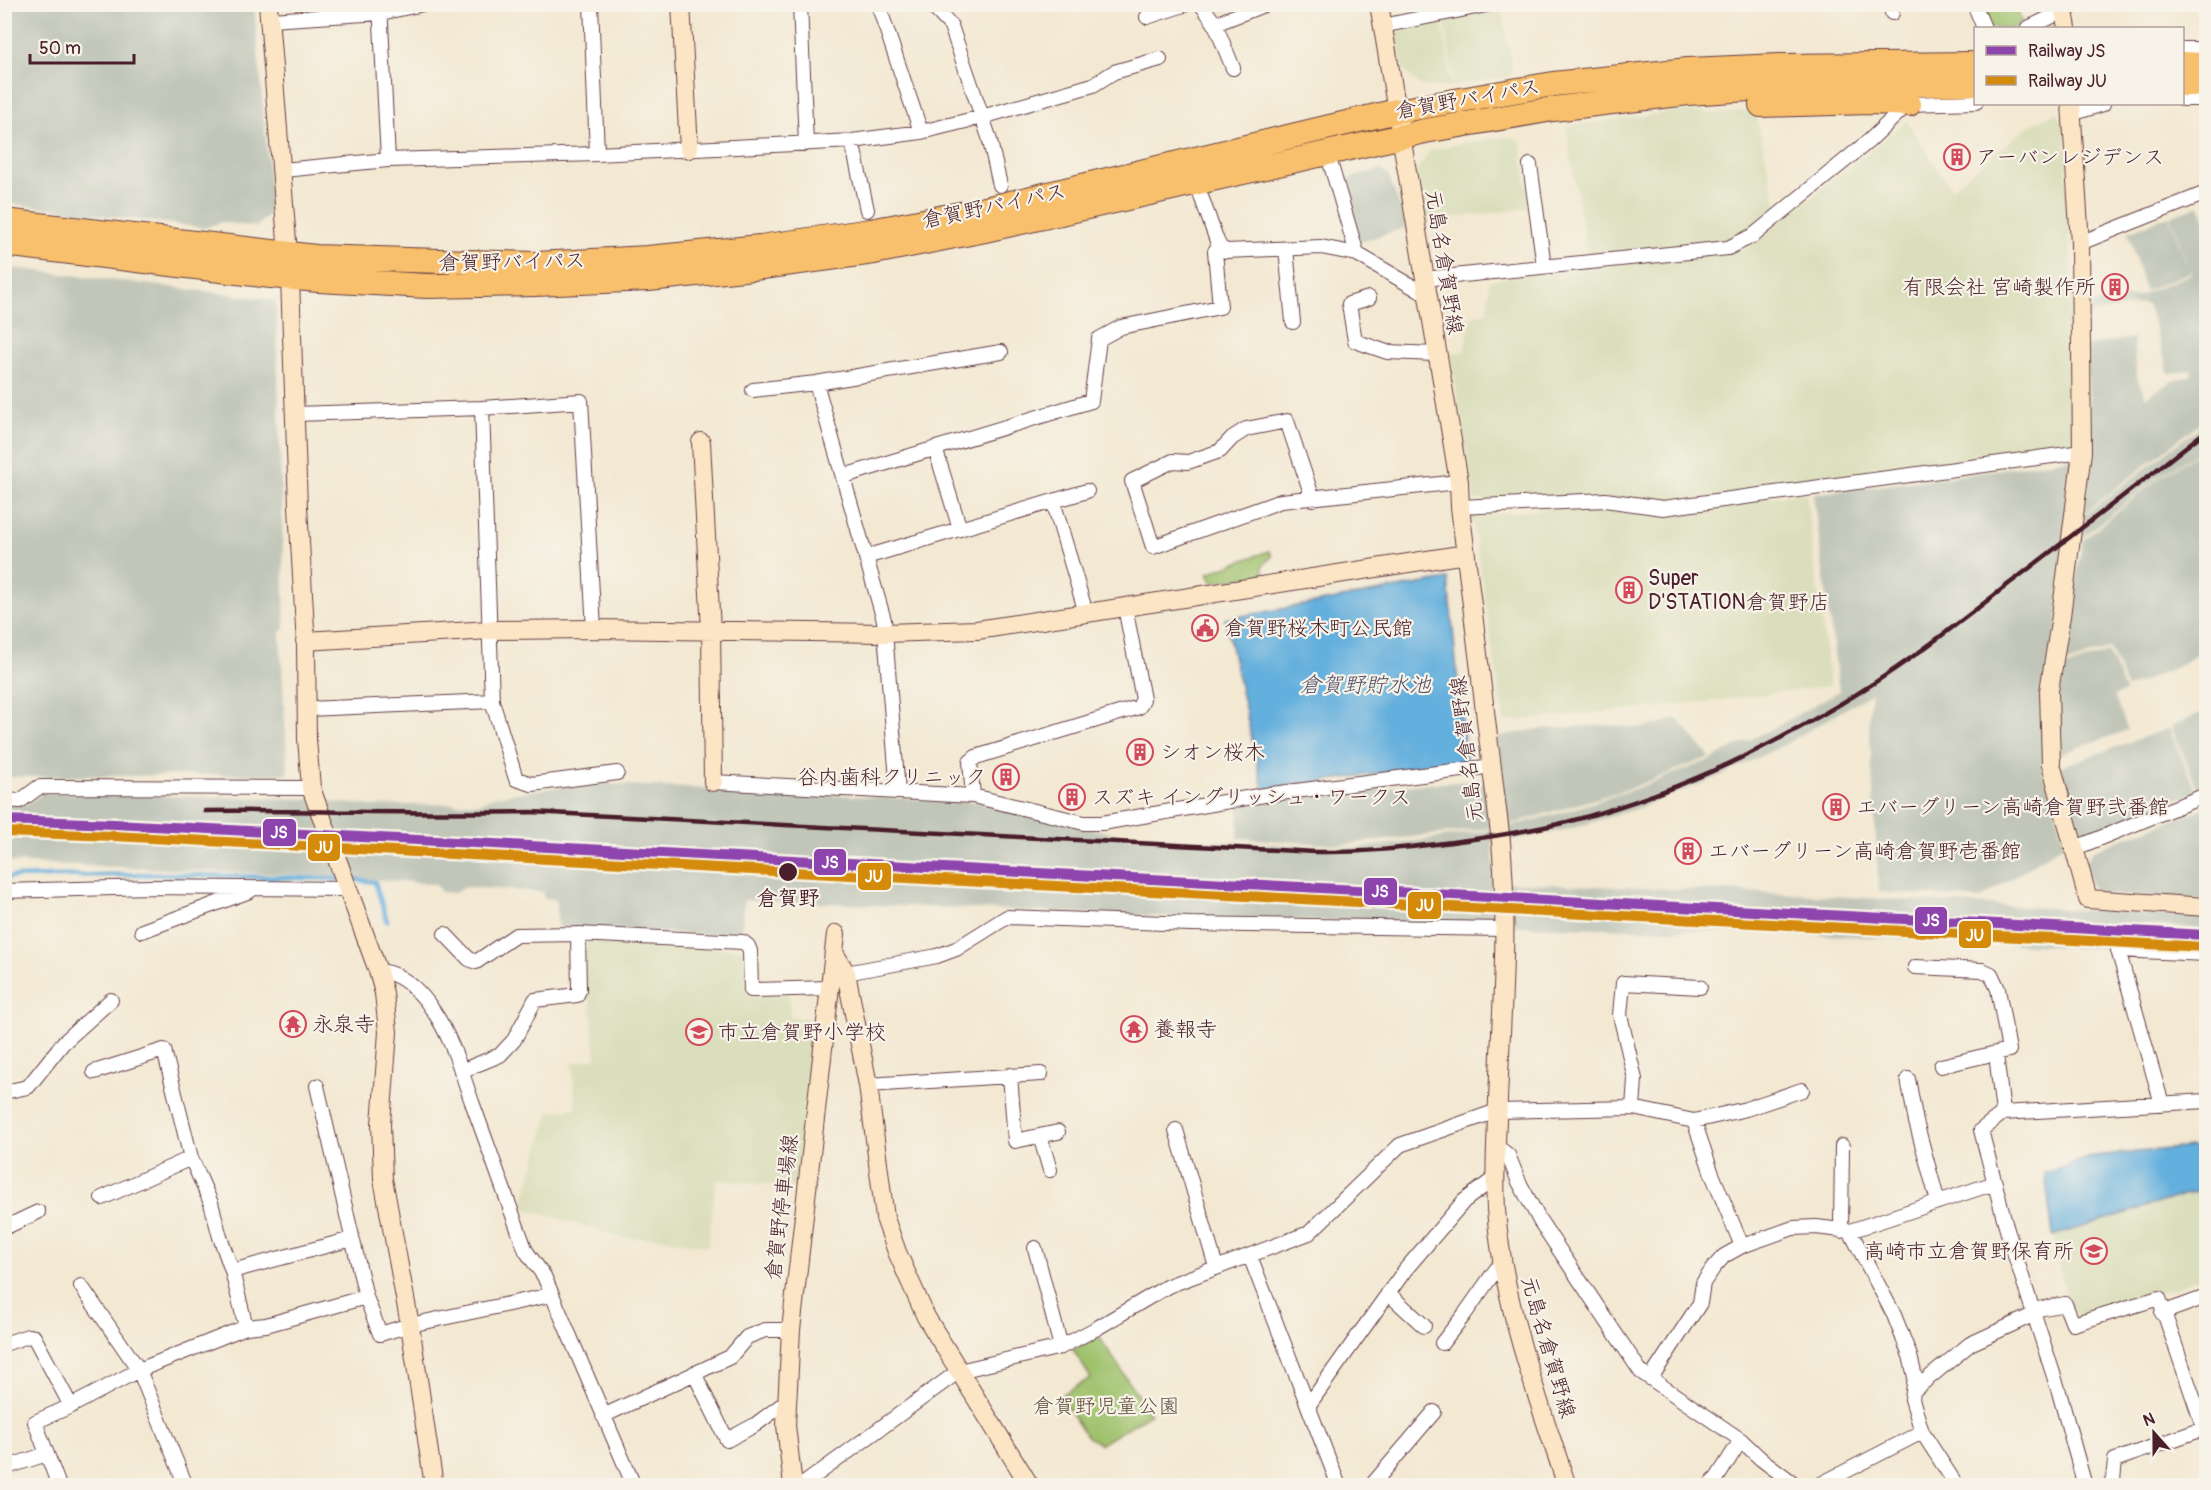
<svg xmlns="http://www.w3.org/2000/svg" width="2211" height="1490" font-family="Pangolin,'Klee One',sans-serif">
  <style>
    .built { fill: #dbdebc }
    .industrial { fill: #c1c6b9 }
    .green { fill: #9ec16a; stroke: #74704a; stroke-width: 1.5 }
    .water { fill: #64afdd; stroke: #576784; stroke-width: 1.5 }
    .lines { fill: none; stroke-linecap: round; stroke-linejoin: round }
    .stream { stroke: #64afdd; stroke-width: 4.5 }
    .street-casing { stroke: #633d44; stroke-width: 16 }
    .secondary-casing { stroke: #633d44; stroke-width: 20 }
    .highway-casing { stroke: #633d44; stroke-width: 26 }
    .street { stroke: #fff; stroke-width: 14 }
    .secondary { stroke: #fce5c4; stroke-width: 18 }
    .highway { stroke: #f8bf6c; stroke-width: 24 }
    .rail { stroke: #4a1f2b; stroke-width: 4.5 }
    .rail-1-casing { stroke: #f7f3e8; stroke-width: 15 }
    .rail-2-casing { stroke: #f7f3e8; stroke-width: 15 }
    .rail-1 { stroke: #8e44ad; stroke-width: 10 }
    .rail-2 { stroke: #d48b09; stroke-width: 10 }
    .stop-dot { fill: #4a1f2b; stroke: #f7f3e8; stroke-width: 2 }
    .labels { text-anchor: middle; dominant-baseline: central; stroke-width: 4.5; stroke-linejoin: round; paint-order: stroke }
    .street-label { font-size: 21px; fill: #4a1f2b; stroke: #f7f3e8 }
    .poi-label { font-size: 21px; fill: #4a1f2b; stroke: #f7f3e8; text-anchor: start }
    .stop-label { font-size: 21px; font-weight: bold; fill: #4a1f2b; stroke: #f7f3e8 }
    .park-label { font-size: 21px; fill: #63503e; stroke: #f7f3e8 }
    .water-label { font-size: 22px; font-style: italic; fill: #535169; stroke: #f7f3e8 }
    .line-badge { stroke: #f7f3e8; stroke-width: 2 }
    .badge-label { font-size: 16px; text-anchor: middle; font-weight: bold; fill: #fff }
  </style>
  <rect width="100%" height="100%" fill="#f7f3e8"/>
  <filter id="ink" filterUnits="userSpaceOnUse"><feTurbulence type="fractalNoise" baseFrequency=".0167" numOctaves="2"/><feDisplacementMap in="SourceGraphic" scale="12" xChannelSelector="R" yChannelSelector="G"/><feConvolveMatrix kernelMatrix="1 2 1 2 8 2 1 2 1" color-interpolation-filters="sRGB"/></filter>
  <filter id="wash" filterUnits="userSpaceOnUse"><feTurbulence type="fractalNoise" baseFrequency=".008" numOctaves="4" result="noise"/><feDisplacementMap in="SourceGraphic" scale="24" xChannelSelector="R" yChannelSelector="G"/><feGaussianBlur stdDeviation="1.35" result="paint"/><feColorMatrix in="noise" values="0 0 0 0 0 0 0 0 0 0 0 0 0 0 0 0 0 1.4 0 .05"/><feComposite in="paint" operator="in"/></filter>
  <g filter="url(#wash)">
    <rect width="100%" height="100%" fill="#f3e8d2"/>
    <!-- built -->
    <path class="built" d="M1501,6L1511,58L1512,76L1454,86L1444,19Z
      M1442,20L1452,87L1421,86L1403,69L1394,31Z
      M1680,111L1704,112L1709,114L1755,111L1777,206L1748,232L1725,240L1587,255L1566,126Z
      M2056,113L2065,122L2079,443L2071,449L1664,505L1474,500L1454,376L1449,354L1464,352L1472,316L1488,311L1489,280L1747,248L1907,121L1951,189L2030,125Z
      M1508,137L1520,140L1531,208L1421,222L1414,174L1430,151L1452,145Z
      M1806,493L1830,686L1679,705L1504,722L1472,516L1569,507L1587,511L1621,507L1628,512Z
      M586,940L744,949L748,995L789,994L790,1017L814,1019L796,1187L716,1180L708,1246L660,1238H622L526,1209L523,1204L549,1112L576,1108L572,1063L596,1058L590,1000H587L582,943Z
      M2206,1189V1275L2162,1292L2077,1316L2067,1299L2053,1236Z"/>
    <!-- industrial -->
    <path class="industrial" d="M5,4L254,5L272,210L256,227L221,222L205,228L5,203Z
      M1382,169L1384,173L1388,175L1408,227L1357,243L1340,181Z
      M2200,205L2206,221V367H2202L2203,375L2206,378V418L2083,514L2091,451L2087,346L2133,338L2137,378L2146,397L2172,381L2192,375L2191,369L2169,374L2148,306L2143,304L2088,314V305L2143,295L2145,293L2191,274L2170,216Z
      M2169,216L2190,272L2145,291L2128,232Z
      M5,267L276,300L285,629L280,631L288,774L5,777Z
      M2206,422V448L2157,477L2070,547L2043,715L2044,774L2052,792L2064,844L1980,899L1879,892L1869,718L1872,693L1784,745L1715,778L1638,808L1569,829L1492,844L1496,882L1775,893L2206,917V929L2115,923L2112,949L1775,933L1158,916L744,900L741,936L558,927L555,899L543,898V892L464,887L455,893L441,892L435,884L345,877L5,862L4,803L27,804L43,793L303,799L374,806L480,803L496,796L587,783L978,802L1127,837L1353,848L1403,843L1499,829L1564,812L1632,790L1710,760L1779,725L1839,691L1813,494L1942,478L2076,458L2074,523Z
      M2206,449V647L2181,665L2127,688L2110,648L2059,666L2083,540L2158,478Z
      M2108,652L2126,692L2114,696L2128,730L2060,754L2054,714L2060,670Z
      M2206,711V787L2198,790L2171,726Z
      M1677,719L1710,757L1628,789L1508,825L1496,737L1538,729L1606,725L1642,728Z
      M2169,728L2196,792L2088,835L2075,826L2060,767Z
      M1487,780L1493,828L1341,845L1238,838L1239,805L1357,789Z
      M2206,807V901L2099,894L2091,885L2085,863L2092,851Z"/>
    <!-- green -->
    <path class="green" d="M1979,5H2016L2022,22L2013,28H1988Z
      M1269,551L1272,556L1262,567L1265,575L1212,582L1208,573Z
      M1098,1335L1150,1414L1101,1444L1087,1437L1059,1396L1091,1378L1073,1350Z"/>
    <!-- water -->
    <path class="water" d="M1448,579L1466,762L1263,789L1225,619Z
      M2191,1147L2206,1151V1188L2053,1236L2045,1173L2094,1156Z"/>
    <g class="lines">
      <!-- stream -->
      <path class="stream" d="M350,879L375,882L387,921
        M4,880L11,877L150,874L338,879"/>
    </g>
  </g>
  <g filter="url(#ink)">
    <g class="lines">
      <defs>
        <path id="street" d="M380,4L388,160
          M591,4L597,154
          M800,4L806,144
          M878,4L921,132
          M930,4L951,26L989,137L1000,185
          M1201,4L1215,24L1233,68
          M1890,4L1892,13
          M1974,4L1984,28
          M1147,17L1187,4
          M270,20L381,13L423,4
          M1215,24L1266,4
          M1382,26L1491,4
          M2028,28L2078,4
          M2182,49H2206
          M2182,99H2206
          M1909,104L1976,102
          M2071,114L2103,104
          M852,141L867,210
          M1330,162L1357,254
          M1530,165L1544,266
          M283,170L388,160L597,154L852,141L921,132L982,117L1093,85L1114,72L1160,59
          M1196,182L1217,241L1220,247L1226,251L1321,247L1357,254L1427,295
          M2080,243L2206,193
          M1286,249L1293,322
          M1424,279L1728,248L1754,235L1870,140L1909,103
          M1369,298L1349,304L1355,341L1387,352L1436,354
          M816,383L884,620L898,792
          M753,390L816,383L1001,352
          M295,414L482,408
          M935,448L960,529
          M844,476L1091,401L1099,339L1121,327L1220,307L1215,251L1220,247
          M1313,499L1287,421L1246,429L1232,438L1220,451L1188,462L1173,461L1132,481L1153,547L1281,501L1459,482
          M1053,501L1086,613
          M1460,507L1605,500L1663,508L2082,452
          M866,557L1087,491
          M594,629L581,401L482,408L492,701L516,779L532,784L617,773
          M307,709L492,701
          M713,782L973,796L1084,823H1102L1264,795L1493,766
          M973,796L970,762L976,757L1139,707L1143,699L1125,607
          M4,800L20,801L39,787L311,788
          M2073,849L2206,795
          M4,891L150,887L349,889
          M142,931L250,891
          M445,934L469,959L476,962L516,935L578,934
          M1915,967L1982,970L1991,974L1998,989L2009,1050L1941,1066
          M378,971C401,972 420,991 432,1009C452,1037 462,1074 473,1105C491,1154 508,1203 526,1251L544,1276L634,1486
          M846,973L937,956L956,949L1007,917L1190,924L1505,929
          M1996,1054L2003,1113
          M461,1071L500,1055L514,1040L535,1000L577,995L579,990L578,934L743,942L748,946L750,951L751,990L831,988
          M94,1072L164,1050L191,1158L211,1203L220,1237L232,1271L246,1327
          M1010,1075L1015,1141L1058,1132
          M1908,1079L1916,1122L1938,1202
          M868,1085L1041,1074
          M317,1086L366,1297L380,1334L410,1325L551,1295
          M4,1092L28,1087L63,1043L111,1000
          M2162,1104L2118,950L2206,954
          M1633,1108L1635,1079L1620,1015L1623,983L1700,987
          M1694,1121L1746,1109L1802,1090
          M1176,1130L1216,1267
          M1040,1136L1050,1170
          M1495,1145L1508,1155L1519,1182L1540,1221L1641,1372L1741,1440L1761,1459L1797,1486
          M102,1198L191,1158
          M4,1228L38,1212
          M1841,1231L1842,1146
          M1850,1231L1894,1315L1910,1356L1915,1377L1912,1399L1922,1432L1957,1486
          M1035,1248L1061,1347
          M1250,1256L1339,1486
          M232,1271L352,1239
          M81,1286L139,1370L186,1486
          M1388,1293L1424,1326
          M2033,1310L2065,1304L2073,1324L2159,1298L2204,1429
          M2162,1313L2206,1297
          M1442,1343L1464,1315L1502,1261
          M4,1344L28,1336L34,1337L71,1406
          M694,1373L727,1440L755,1425L787,1401
          M1651,1378L1700,1303L1703,1283L1714,1267L1724,1256L1742,1246
          M1914,1390L1970,1344L2035,1314
          M1308,1406L1405,1270L1464,1201L1495,1178
          M603,1416L730,1357L747,1337L765,1330H791
          M4,1468L47,1454
          M59,1486L35,1422L71,1406L139,1370L246,1327L266,1325L366,1297
          M801,1486L959,1371L1061,1347L1097,1328L1168,1286L1309,1233L1400,1145L1497,1111L1633,1108L1694,1121L1712,1174L1742,1246L1793,1228L1816,1227L1850,1231L1995,1183
          M1371,1486L1434,1412
          M1709,1486L1717,1478L1741,1440
          M1817,1486L1922,1432
          M2085,1486L2059,1392L2007,1230L1981,1130L2003,1113L2206,1101
          M2109,1486L2113,1480L2115,1460L2206,1428"/>
        <path id="secondary" d="M268,4L290,279L298,507L306,646L307,739L311,788L378,971L384,993L388,1032L381,1124L383,1179L410,1325L434,1486
          M681,4L689,149
          M1379,4L1459,482L1460,507L1501,842C1509,928 1501,1015 1498,1101C1496,1137 1494,1173 1496,1209C1503,1306 1537,1395 1567,1486
          M2064,11L2067,28
          M2071,104L2080,243L2082,452L2061,616L2049,691L2051,764L2088,899L2206,907
          M701,442L711,631L713,782
          M305,641L490,630L594,629L885,633L977,630L1466,554
          M835,954L846,973L868,1085L885,1218L897,1252L926,1317L1030,1486
          M793,1486L786,1425L791,1330L836,934"/>
        <path id="highway" d="M2182,64L2206,65
          M2182,84H2206
          M1761,105L1871,102L1909,104
          M4,221L316,257L536,264L648,258L760,247L871,231L981,210L1397,111L1553,84L1688,70L1779,66L1976,64
          M4,244L271,276L319,280L427,286L535,284L649,279L762,267L874,252L985,230L1425,131L1553,109L1688,93L1779,87L1976,83"/>
      </defs>
      <!-- street casing -->
      <use href="#street" class="street-casing"/>
      <!-- secondary casing -->
      <use href="#secondary" class="secondary-casing"/>
      <!-- highway casing -->
      <use href="#highway" class="highway-casing"/>
      <!-- street -->
      <use href="#street" class="street"/>
      <!-- secondary -->
      <use href="#secondary" class="secondary"/>
      <!-- highway -->
      <use href="#highway" class="highway"/>
      <!-- rail -->
      <path class="rail" d="M205,811C314,810 423,814 531,812L1315,852C1362,853 1406,848 1452,842C1490,837 1529,831 1567,822C1659,798 1750,758 1832,709C1894,673 1950,630 2006,586C2073,535 2140,483 2206,431
        M1523,900L1628,912"/>
      <defs>
        <path id="rail-1" d="M4,820L115,824L2206,935"/>
        <path id="rail-2" d="M4,832L114,836L2205,947"/>
      </defs>
      <!-- rail-1 casing -->
      <use href="#rail-1" class="rail-1-casing"/>
      <!-- rail-2 casing -->
      <use href="#rail-2" class="rail-2-casing"/>
      <!-- rail-1 -->
      <use href="#rail-1" class="rail-1"/>
      <!-- rail-2 -->
      <use href="#rail-2" class="rail-2"/>
    </g>
  </g>
  <!-- icons -->
  <defs>
    <symbol id="building-ring" viewBox="-11 -11 22 22"><circle r="9.5" fill="#f7f3e8" stroke="#d1495b" stroke-width="1.5"/><path d="M-4-6H4V6H1V3H-1V6H-4ZM-2.5-4.3h1.7v1.8h-1.7ZM.8-4.3h1.7v1.8H.8ZM-2.5-1h1.7V.8h-1.7ZM.8-1h1.7V.8H.8Z" fill="#d1495b"/></symbol>
    <symbol id="civic-ring" viewBox="-11 -11 22 22"><circle r="9.5" fill="#f7f3e8" stroke="#d1495b" stroke-width="1.5"/><path d="M-.6-6.5H3V-4.5H.6V-3L4-1V1h2V6H-6V1h2V-1L-.6-3ZM-1.2 2.5V6h2.4V2.5Z" fill="#d1495b"/></symbol>
    <symbol id="temple-ring" viewBox="-11 -11 22 22"><circle r="9.5" fill="#f7f3e8" stroke="#d1495b" stroke-width="1.5"/><path d="M0-6L5-2H3V0L6.5 2.5H4V6H1.5V3h-3V6H-4V2.5H-6.5L-3 0V-2H-5Z" fill="#d1495b"/></symbol>
    <symbol id="school-ring" viewBox="-11 -11 22 22"><circle r="9.5" fill="#f7f3e8" stroke="#d1495b" stroke-width="1.5"/><path d="M0-5L7-2L0 1L-7-2ZM-4 1L0 2.5L4 1V4Q0 6-4 4Z" fill="#d1495b"/></symbol>
  </defs>
  <g fill-rule="evenodd">
    <use href="#building-ring" x="1942" y="142" width="30" height="30"/>
    <use href="#building-ring" x="2100" y="272" width="30" height="30"/>
    <use href="#building-ring" x="1614" y="575" width="30" height="30"/>
    <use href="#civic-ring" x="1190" y="613" width="30" height="30"/>
    <use href="#building-ring" x="1125" y="737" width="30" height="30"/>
    <use href="#building-ring" x="991" y="762" width="30" height="30"/>
    <use href="#building-ring" x="1057" y="782" width="30" height="30"/>
    <use href="#building-ring" x="1821" y="792" width="30" height="30"/>
    <use href="#building-ring" x="1673" y="836" width="30" height="30"/>
    <use href="#temple-ring" x="278" y="1009" width="30" height="30"/>
    <use href="#temple-ring" x="1119" y="1014" width="30" height="30"/>
    <use href="#school-ring" x="684" y="1017" width="30" height="30"/>
    <use href="#school-ring" x="2079" y="1236" width="30" height="30"/>
  </g>
  <!-- markers -->
  <circle class="stop-dot" cx="788" cy="872" r="10"/>
  <g class="labels">
    <!-- street labels -->
    <g class="street-label">
      <text transform="translate(1468 99) rotate(-10)">倉賀野バイパス</text>
      <text transform="translate(994 206) rotate(-12)">倉賀野バイパス</text>
      <text transform="translate(512 262) rotate(-1)">倉賀野バイパス</text>
      <text transform="translate(1444 262) rotate(81)">元島名倉賀野線</text>
      <text transform="translate(1467 749) rotate(-97)">元島名倉賀野線</text>
      <text transform="translate(782 1207) rotate(-83)">倉賀野停車場線</text>
      <text transform="translate(1548 1347) rotate(74)">元島名倉賀野線</text>
    </g>
    <!-- poi labels -->
    <g class="poi-label">
      <text x="1976" y="157">アーバンレジデンス</text>
      <text x="2096" y="287" text-anchor="end">有限会社 宮崎製作所</text>
      <text x="1648" y="578">Super<tspan x="1648" dy="24">D'STATION倉賀野店</tspan></text>
      <text x="1224" y="628">倉賀野桜木町公民館</text>
      <text x="1160" y="752">シオン桜木</text>
      <text x="986" y="777" text-anchor="end">谷内歯科クリニック</text>
      <text x="1092" y="797">スズキ イングリッシュ・ワークス</text>
      <text x="1856" y="807">エバーグリーン高崎倉賀野弐番館</text>
      <text x="1708" y="851">エバーグリーン高崎倉賀野壱番館</text>
      <text x="312" y="1024">永泉寺</text>
      <text x="1154" y="1029">養報寺</text>
      <text x="718" y="1032">市立倉賀野小学校</text>
      <text x="2074" y="1251" text-anchor="end">高崎市立倉賀野保育所</text>
    </g>
    <!-- stop labels -->
    <g class="stop-label">
      <text x="788" y="898">倉賀野</text>
    </g>
    <!-- park labels -->
    <g class="park-label">
      <text x="1106" y="1406">倉賀野児童公園</text>
    </g>
    <!-- water labels -->
    <g class="water-label">
      <text x="1365" y="685">倉賀野貯水池</text>
    </g>
  </g>
  <g class="line-badge">
    <rect x="262" y="818" width="35" height="29" rx="6" fill="#8e44ad"/>
    <rect x="307" y="833" width="34" height="29" rx="6" fill="#d48b09"/>
    <rect x="813" y="848" width="34" height="28" rx="6" fill="#8e44ad"/>
    <rect x="857" y="862" width="35" height="29" rx="6" fill="#d48b09"/>
    <rect x="1363" y="877" width="35" height="29" rx="6" fill="#8e44ad"/>
    <rect x="1407" y="891" width="35" height="29" rx="6" fill="#d48b09"/>
    <rect x="1914" y="906" width="34" height="29" rx="6" fill="#8e44ad"/>
    <rect x="1958" y="920" width="34" height="29" rx="6" fill="#d48b09"/>
  </g>
  <g class="badge-label">
    <text x="279" y="838">JS</text>
    <text x="324" y="853">JU</text>
    <text x="830" y="868">JS</text>
    <text x="874" y="882">JU</text>
    <text x="1380" y="897">JS</text>
    <text x="1425" y="911">JU</text>
    <text x="1931" y="926">JS</text>
    <text x="1975" y="941">JU</text>
  </g>
  <!-- margin -->
  <rect width="2211" height="1490" fill="none" stroke="#f7f3e8" stroke-width="24"/>
  <!-- legend -->
  <rect x="1974" y="27" width="210" height="78" fill="#f7f3e8" stroke="#b29e9c" stroke-width="1.5"/>
  <rect x="1986" y="46" width="30" height="9" fill="#8e44ad" stroke="#b29e9c" stroke-width="1.5"/>
  <text x="2028" y="57" font-size="18" fill="#4a1f2b">Railway JS</text>
  <rect x="1986" y="76" width="30" height="9" fill="#d48b09" stroke="#b29e9c" stroke-width="1.5"/>
  <text x="2028" y="87" font-size="18" fill="#4a1f2b">Railway JU</text>
  <!-- north arrow -->
  <g transform="translate(2154 1433) rotate(339)" stroke="#f7f3e8" stroke-width="4.5" paint-order="stroke">
  <path d="M0-4.5L10 22L0 15L-10 22Z" fill="#4a1f2b"/>
  <text y="-9" font-size="16" font-weight="bold" text-anchor="middle" fill="#4a1f2b">N</text>
  </g>
  <!-- scale -->
  <path d="M30 54v9h104v-9" fill="none" stroke="#4a1f2b" stroke-width="3"/>
  <text x="39" y="54" font-size="18" fill="#4a1f2b" stroke="#f7f3e8" stroke-width="4.5" paint-order="stroke">50 m</text>
</svg>
